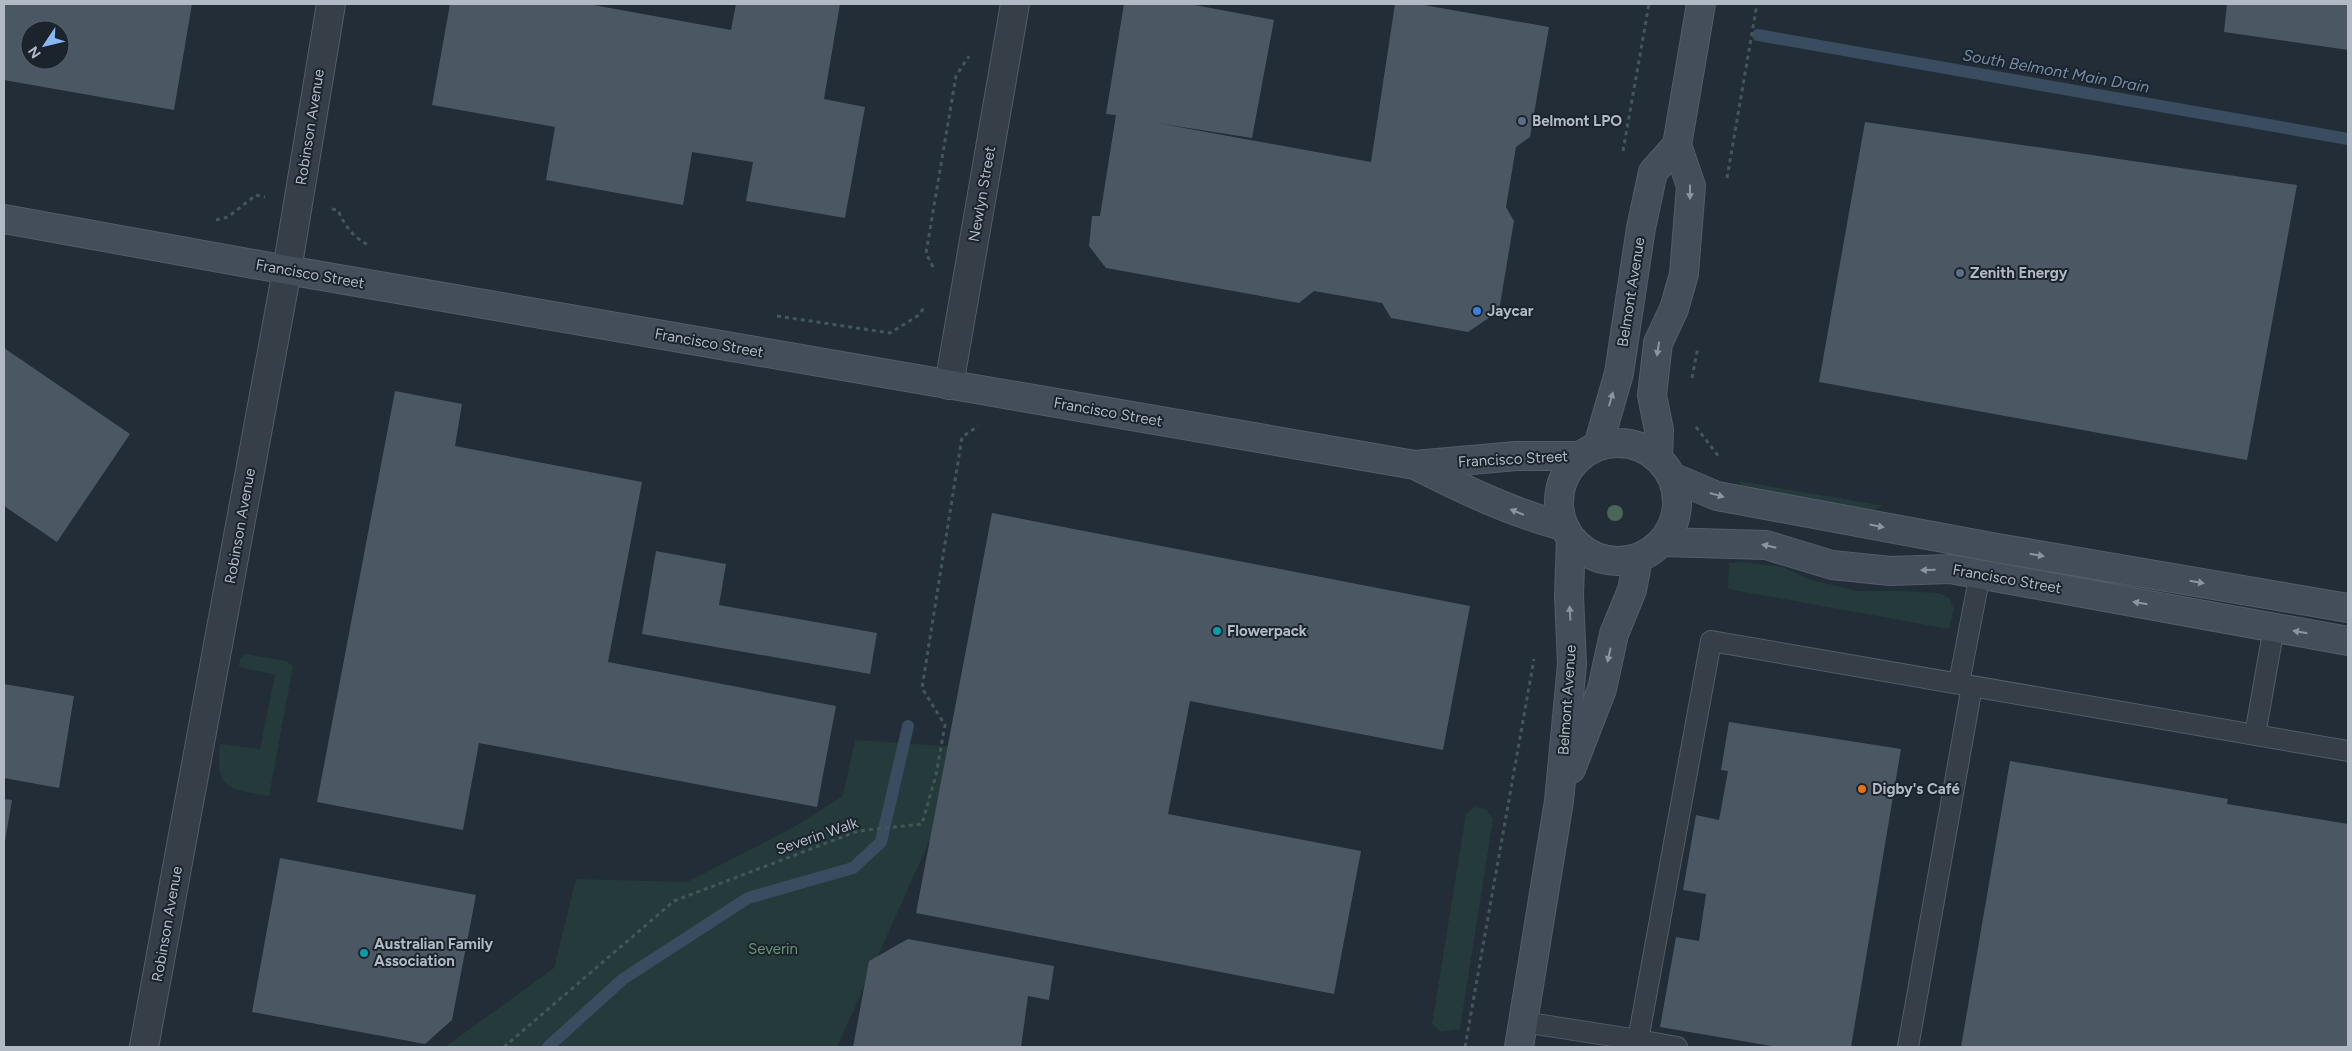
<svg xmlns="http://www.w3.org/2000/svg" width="2352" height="1051" font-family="Figtree,sans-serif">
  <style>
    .green { fill: #253a3a }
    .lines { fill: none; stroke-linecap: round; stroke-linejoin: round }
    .stream { stroke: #394c60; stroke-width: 12 }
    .building { fill: #4b5763; fill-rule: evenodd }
    .lane-casing { stroke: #545c66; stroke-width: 22 }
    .street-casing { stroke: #545c66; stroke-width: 30 }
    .secondary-casing { stroke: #545c66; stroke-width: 30 }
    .path { stroke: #445758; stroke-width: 3; stroke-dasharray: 4 4; stroke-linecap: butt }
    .lane { stroke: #363f48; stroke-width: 20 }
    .street { stroke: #363f48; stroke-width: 28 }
    .secondary { stroke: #444e5b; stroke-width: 28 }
    .tree { fill: #496657 }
    .oneway { fill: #8b949f }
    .service-dot { fill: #5c6f8a; stroke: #1b242d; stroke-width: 2 }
    .shop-dot { fill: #3f7fe0; stroke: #1b242d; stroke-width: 2 }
    .culture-dot { fill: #0f9aa8; stroke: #1b242d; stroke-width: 2 }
    .food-dot { fill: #e8710a; stroke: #1b242d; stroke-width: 2 }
    .labels { text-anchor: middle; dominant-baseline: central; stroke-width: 4; stroke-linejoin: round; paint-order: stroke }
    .poi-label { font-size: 15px; font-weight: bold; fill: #b1b9c4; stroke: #1b242d; text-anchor: start }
    .street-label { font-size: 15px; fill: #b1b9c4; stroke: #1b242d }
    .park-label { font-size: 15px; fill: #699471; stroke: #1b242d }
    .water-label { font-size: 16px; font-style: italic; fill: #738ca7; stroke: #1b242d }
  </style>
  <rect width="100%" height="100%" fill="#222d38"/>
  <!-- green -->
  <path class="green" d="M1739,481L1884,506L1868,512L1742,491Z
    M1743,562L1783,567L1808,579L1857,591H1903L1938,593L1949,598L1954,609L1949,629L1728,589L1729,563Z
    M246,654L286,661L293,666L269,796C230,789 214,791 220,744L260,749L275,675L239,667L240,659Z
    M855,740L971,748L837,1047H445L554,968L576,879L687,882L792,828L843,796Z
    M1475,807L1486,809L1493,819L1460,1029L1441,1032L1432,1024L1466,814Z"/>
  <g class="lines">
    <!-- stream -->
    <path class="stream" d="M1758,35L2348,139
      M548,1047L623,979L748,898L853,868L881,842L908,726"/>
  </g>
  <!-- building -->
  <path class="building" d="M4,4H192L174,110L4,80ZM30,30H60V60H30Z
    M450,4H588L731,30L736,4H840L824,99L865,107L845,218L746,201L753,162L692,152L683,205L546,180L555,127L432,105Z
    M1124,4H1189L1274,20L1252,138L1157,123L1371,162L1395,4H1418L1549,27L1530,137L1516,147L1506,207L1514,221L1499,311L1468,332L1391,318L1382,303L1314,291L1299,303L1106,268L1089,246L1092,216H1100L1116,115L1106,114Z
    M2227,4H2348V50L2224,32Z
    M1865,122L2297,185L2247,460L1819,382Z
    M4,348L130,434L57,542L4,506Z
    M395,391L462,404L455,446L642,482L608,662L836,706L817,807L479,743L463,830L317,802Z
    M992,513L1470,606L1443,750L1190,701L1168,814L1361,851L1334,994L916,913Z
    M656,551L726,564L719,605L877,633L870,674L642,634Z
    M4,684L74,696L59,788L4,778Z
    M1729,722L1901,749L1851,1047H1777L1660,1027L1676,937L1699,941L1706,894L1683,890L1696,815L1719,820L1728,771L1721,770Z
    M2010,761L2228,799L2227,804L2348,824V1047H1961Z
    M4,799L12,800L5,841H4Z
    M280,858L476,895L452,1020L425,1044L252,1012Z
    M908,939L1054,966L1049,1000L1028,996L1021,1047H853L869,961Z"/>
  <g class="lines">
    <defs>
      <path id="lane" d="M1959,683L1980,574
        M2255,735L2274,627
        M1523,1022L1638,1040
        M1677,1047L1638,1040L1711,641L2348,751
        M1908,1047L1972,686"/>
      <path id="street" d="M949,385L1015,4
        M144,1047L287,270L331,4"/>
      <path id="secondary" d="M4,219L287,270L1415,465L1516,456H1580
        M1559 502a59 59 0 1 1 118 0a59 59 0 1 1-118 0Z
        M1598,446L1619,373L1641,228L1653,172L1677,145
        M1658,457L1659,430L1652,395L1658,343L1674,309L1684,274L1691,186L1677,145L1701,4
        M1415,465C1465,490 1510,512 1563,526
        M1672,477L1717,496L1997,548L2348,608
        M1664,542L1766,545L1832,565L1890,571L1950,569L2348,641
        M1571,769L1602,689L1614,634L1632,590L1638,559
        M1519,1047L1559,801L1572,664L1569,595L1571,538"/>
    </defs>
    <!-- lane casing -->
    <use href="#lane" class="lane-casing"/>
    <!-- street casing -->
    <use href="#street" class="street-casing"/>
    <!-- secondary casing -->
    <use href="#secondary" class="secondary-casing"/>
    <!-- path -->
    <path class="path" d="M1623,151L1649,4
      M1727,178L1757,4
      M332,209L338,210C345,227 354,238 370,246
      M216,220L228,217L256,195L265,197
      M933,267L926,253L956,76L969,56
      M777,316L890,333L919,315L925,306
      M1692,378L1698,347
      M1696,427L1720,458
      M504,1047L674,901L858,831L922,824L936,775L945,725L922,688L962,437L978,426
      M1465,1047L1534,659"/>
    <!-- lane -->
    <use href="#lane" class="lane"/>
    <!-- street -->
    <use href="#street" class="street"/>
    <!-- secondary -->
    <use href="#secondary" class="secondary"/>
  </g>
  <!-- trees -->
  <circle class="tree" cx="1615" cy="513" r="8"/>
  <!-- one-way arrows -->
  <defs><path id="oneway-solid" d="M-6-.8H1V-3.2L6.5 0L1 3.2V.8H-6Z" transform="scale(1.25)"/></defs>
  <g class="oneway">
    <use href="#oneway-solid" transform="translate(1690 192) rotate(90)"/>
    <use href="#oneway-solid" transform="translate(1658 349) rotate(99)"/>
    <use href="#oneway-solid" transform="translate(1611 399) rotate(-74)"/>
    <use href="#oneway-solid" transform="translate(1717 495) rotate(16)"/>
    <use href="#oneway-solid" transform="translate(1517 512) rotate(-158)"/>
    <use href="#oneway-solid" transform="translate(1877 526) rotate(11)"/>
    <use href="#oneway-solid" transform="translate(1769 546) rotate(-167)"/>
    <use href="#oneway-solid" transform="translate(2037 555) rotate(10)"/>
    <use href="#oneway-solid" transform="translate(1928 570) rotate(178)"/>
    <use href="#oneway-solid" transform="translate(2197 582) rotate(10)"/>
    <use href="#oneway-solid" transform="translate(2140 603) rotate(-170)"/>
    <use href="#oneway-solid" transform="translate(1570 613) rotate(-93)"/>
    <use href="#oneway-solid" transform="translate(2300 632) rotate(-170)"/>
    <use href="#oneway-solid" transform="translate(1609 655) rotate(102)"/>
  </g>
  <!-- markers -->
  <g class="service-dot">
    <circle cx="1522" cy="121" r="5"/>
    <circle cx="1960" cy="273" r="5"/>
  </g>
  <circle class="shop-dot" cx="1477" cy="311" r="5"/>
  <g class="culture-dot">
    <circle cx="1217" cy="631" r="5"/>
    <circle cx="364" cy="953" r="5"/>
  </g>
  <circle class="food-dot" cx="1862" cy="789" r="5"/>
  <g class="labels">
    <!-- poi labels -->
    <g class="poi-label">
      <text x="1532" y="121">Belmont LPO</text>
      <text x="1970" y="273">Zenith Energy</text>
      <text x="1487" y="311">Jaycar</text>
      <text x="1227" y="631">Flowerpack</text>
      <text x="1872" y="789">Digby's Café</text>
      <text x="374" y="944">Australian Family<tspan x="374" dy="17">Association</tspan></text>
    </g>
    <!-- street labels -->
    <g class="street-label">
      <text transform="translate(310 127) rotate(-81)">Robinson Avenue</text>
      <text transform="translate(982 194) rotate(-80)">Newlyn Street</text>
      <text transform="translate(310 274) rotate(10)">Francisco Street</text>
      <text transform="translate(1631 292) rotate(-81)">Belmont Avenue</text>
      <text transform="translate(709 343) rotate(10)">Francisco Street</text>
      <text transform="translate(1108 412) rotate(10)">Francisco Street</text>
      <text transform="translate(1513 459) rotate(-3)">Francisco Street</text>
      <text transform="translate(240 526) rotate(-80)">Robinson Avenue</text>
      <text transform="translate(2007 579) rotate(10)">Francisco Street</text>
      <text transform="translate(1567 700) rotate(-86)">Belmont Avenue</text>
      <text transform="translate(817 836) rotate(-19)">Severin Walk</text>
      <text transform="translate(167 924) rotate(-80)">Robinson Avenue</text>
    </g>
    <!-- park labels -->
    <g class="park-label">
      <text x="773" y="949">Severin</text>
    </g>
    <!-- water labels -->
    <g class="water-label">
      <text transform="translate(2056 71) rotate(10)">South Belmont Main Drain</text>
    </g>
  </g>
  <!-- border -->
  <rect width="2352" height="1051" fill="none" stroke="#b1b9c4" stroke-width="10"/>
  <!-- north arrow -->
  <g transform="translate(45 45) rotate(235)"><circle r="24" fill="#1b242d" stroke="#576069"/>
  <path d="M0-4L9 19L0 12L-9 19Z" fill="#89b7f1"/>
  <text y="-8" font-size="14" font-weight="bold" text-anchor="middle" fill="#b1b9c4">N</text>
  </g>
</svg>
